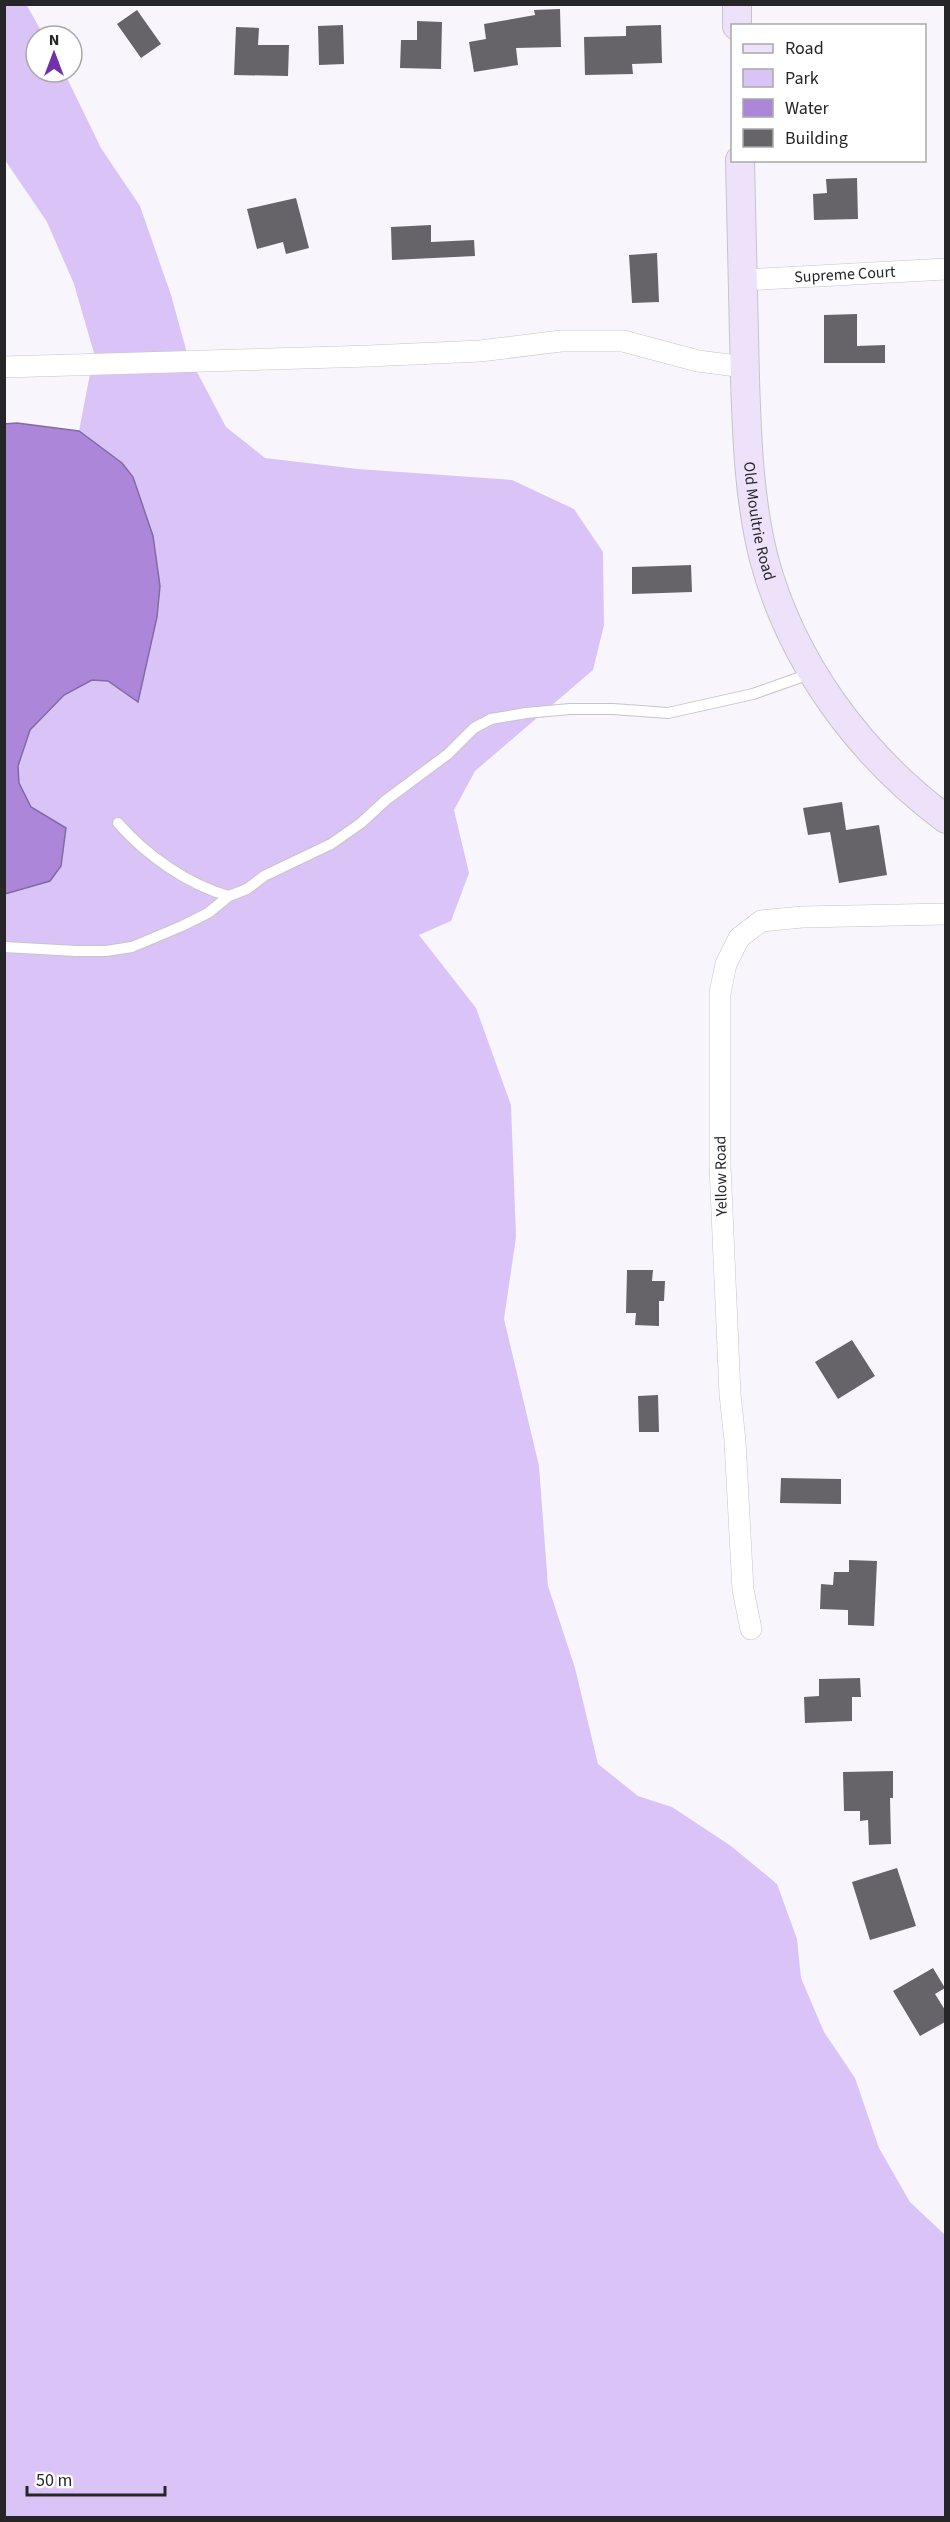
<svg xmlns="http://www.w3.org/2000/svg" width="950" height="2522" font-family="'Source Sans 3',sans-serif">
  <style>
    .green { fill: #dac4f7 }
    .water { fill: #ac86d9; stroke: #8469a4; stroke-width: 1.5 }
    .building { fill: #666468 }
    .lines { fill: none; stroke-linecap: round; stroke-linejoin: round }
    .service-casing { stroke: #c6c4c9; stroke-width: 12 }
    .minor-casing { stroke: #c6c4c9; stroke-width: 22 }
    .secondary-casing { stroke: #c6c4c9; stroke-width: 30 }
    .service { stroke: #fff; stroke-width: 10 }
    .minor { stroke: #fff; stroke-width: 21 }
    .secondary { stroke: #ede2fa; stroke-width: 28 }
    .labels { text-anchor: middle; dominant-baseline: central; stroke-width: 6; stroke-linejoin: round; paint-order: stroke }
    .street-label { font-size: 16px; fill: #262527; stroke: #fff }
  </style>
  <rect width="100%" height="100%" fill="#f8f6fc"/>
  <!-- green -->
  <path class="green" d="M26,4L44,36H36V72H64L101,148L140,206L171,295L187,353L226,427L265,458L358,469L512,480L574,509L603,552L604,625L593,670L475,771L454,810L469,873L451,921L419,935L476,1008L511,1105L516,1237L504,1319L539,1466L548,1586L575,1668L598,1764L638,1796L672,1807L731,1846L777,1884L797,1939L801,1978L824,2032L855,2078L879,2148L910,2202L945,2235L946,2517L5,2518V894L50,881L65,828L31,807L19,783L18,766L30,730L64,695L92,680L108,681L138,702L157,617L160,586L153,536L122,463L79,431L94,353L74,284L47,222L5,160V5Z"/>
  <!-- water -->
  <path class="water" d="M17,423L79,431L122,463L133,477L153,536L160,586L157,617L138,702L108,681L92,680L64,695L30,730L18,766L19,783L31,807L66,828L61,866L50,881L5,894L4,424Z"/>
  <!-- building -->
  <path class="building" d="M560,9L561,47L516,48L518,65L474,72L469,42L486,39L484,24L535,15L534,10Z
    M137,10L161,44L141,58L117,24Z
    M417,21L442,22L441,69L400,68L401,40H417Z
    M343,25L344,64L319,65L318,26Z
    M661,25L662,63L632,64L633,74L585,75L584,37L626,36V26Z
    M236,27L259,28L258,45H289L288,76L234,75Z
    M857,178L858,219L814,220L813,194L827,193L826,179Z
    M296,198L309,248L286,254L283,242L257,249L247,209Z
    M431,225V242L474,240L475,256L392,260L391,227Z
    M657,253L659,302L632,303L629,255Z
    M857,314V346L885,345V363H824V315Z
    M691,565L692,592L632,594V567Z
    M842,802L846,830L879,825L887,875L839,883L830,832L808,835L803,808Z
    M627,1270H653L652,1281H665L664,1301H659V1326L635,1325L636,1313H626Z
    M852,1340L875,1376L838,1399L815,1362Z
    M658,1395L659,1432H639L638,1396Z
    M781,1478L841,1479V1504L780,1503Z
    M849,1560L877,1561L874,1626L848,1625V1610L820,1609L821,1584L833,1585L834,1572H849Z
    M860,1678L861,1697H852V1721L805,1723L804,1697L819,1696V1679Z
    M893,1771V1798H890L891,1844L869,1845L868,1820L860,1821V1811H844L843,1772Z
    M897,1868L916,1926L870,1940L852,1882Z
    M933,1968L945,1988L935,1994L945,2010V2022L920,2036L893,1991Z"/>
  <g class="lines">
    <defs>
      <path id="service" d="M118,823C146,855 188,885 229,896
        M4,947L76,951H106L132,947L182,926L208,913L229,896L247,889L264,876L331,844L361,823L386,800L448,754L474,728L491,719L526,713L570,709H613L668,713L753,694L801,677L811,670"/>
      <g id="minor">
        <path id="s1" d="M743,280L946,269"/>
        <path d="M4,367L369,356L480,351L561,341H623L698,361L745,367"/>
        <path d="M751,1629L743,1590L735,1441L730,1394L720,1166V993L726,964L739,938L761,921L802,917L946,914"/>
      </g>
      <g id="secondary">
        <path d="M737,4V26"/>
        <path id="s2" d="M740,160C742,233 743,306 745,379C747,439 749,500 764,559C792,663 860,755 946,819"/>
      </g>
    </defs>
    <!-- service casing -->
    <use href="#service" class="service-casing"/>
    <!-- minor casing -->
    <use href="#minor" class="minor-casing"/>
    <!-- secondary casing -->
    <use href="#secondary" class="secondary-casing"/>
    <!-- service -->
    <use href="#service" class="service"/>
    <!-- minor -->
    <use href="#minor" class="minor"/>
    <!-- secondary -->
    <use href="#secondary" class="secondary"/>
  </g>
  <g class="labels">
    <!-- street labels -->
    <g class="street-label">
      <text stroke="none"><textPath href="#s1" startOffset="102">Supreme Court</textPath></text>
      <text stroke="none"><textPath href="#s2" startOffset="362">Old Moultrie Road</textPath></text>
      <text transform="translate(721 1176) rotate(-91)">Yellow Road</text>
    </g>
  </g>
  <!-- border -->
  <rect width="950" height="2522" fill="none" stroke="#262527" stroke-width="12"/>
  <!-- legend -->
  <rect x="731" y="24" width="195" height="138" fill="#ffffff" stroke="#a8a8a9" stroke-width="1.5"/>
  <rect x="743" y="44" width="30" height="9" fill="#ede2fa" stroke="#a8a8a9" stroke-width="1.5"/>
  <text x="785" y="54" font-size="18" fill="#262527">Road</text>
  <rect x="743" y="69" width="30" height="18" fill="#dac4f7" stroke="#a8a8a9" stroke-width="1.5"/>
  <text x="785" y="84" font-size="18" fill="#262527">Park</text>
  <rect x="743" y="99" width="30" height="18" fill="#ac86d9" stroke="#a8a8a9" stroke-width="1.5"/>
  <text x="785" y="114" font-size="18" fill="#262527">Water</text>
  <rect x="743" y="129" width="30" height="18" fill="#666468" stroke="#a8a8a9" stroke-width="1.5"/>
  <text x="785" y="144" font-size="18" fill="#262527">Building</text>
  <!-- north arrow -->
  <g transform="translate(54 54)"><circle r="28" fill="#ffffff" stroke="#a8a8a9" stroke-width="1.5"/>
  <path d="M0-4.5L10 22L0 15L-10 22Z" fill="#7032a8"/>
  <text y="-9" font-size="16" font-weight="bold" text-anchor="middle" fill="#262527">N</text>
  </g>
  <!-- scale -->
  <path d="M27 2486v9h138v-9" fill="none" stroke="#262527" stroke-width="3"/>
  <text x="36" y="2486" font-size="18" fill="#262527" stroke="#ffffff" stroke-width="4.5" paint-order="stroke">50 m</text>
</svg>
